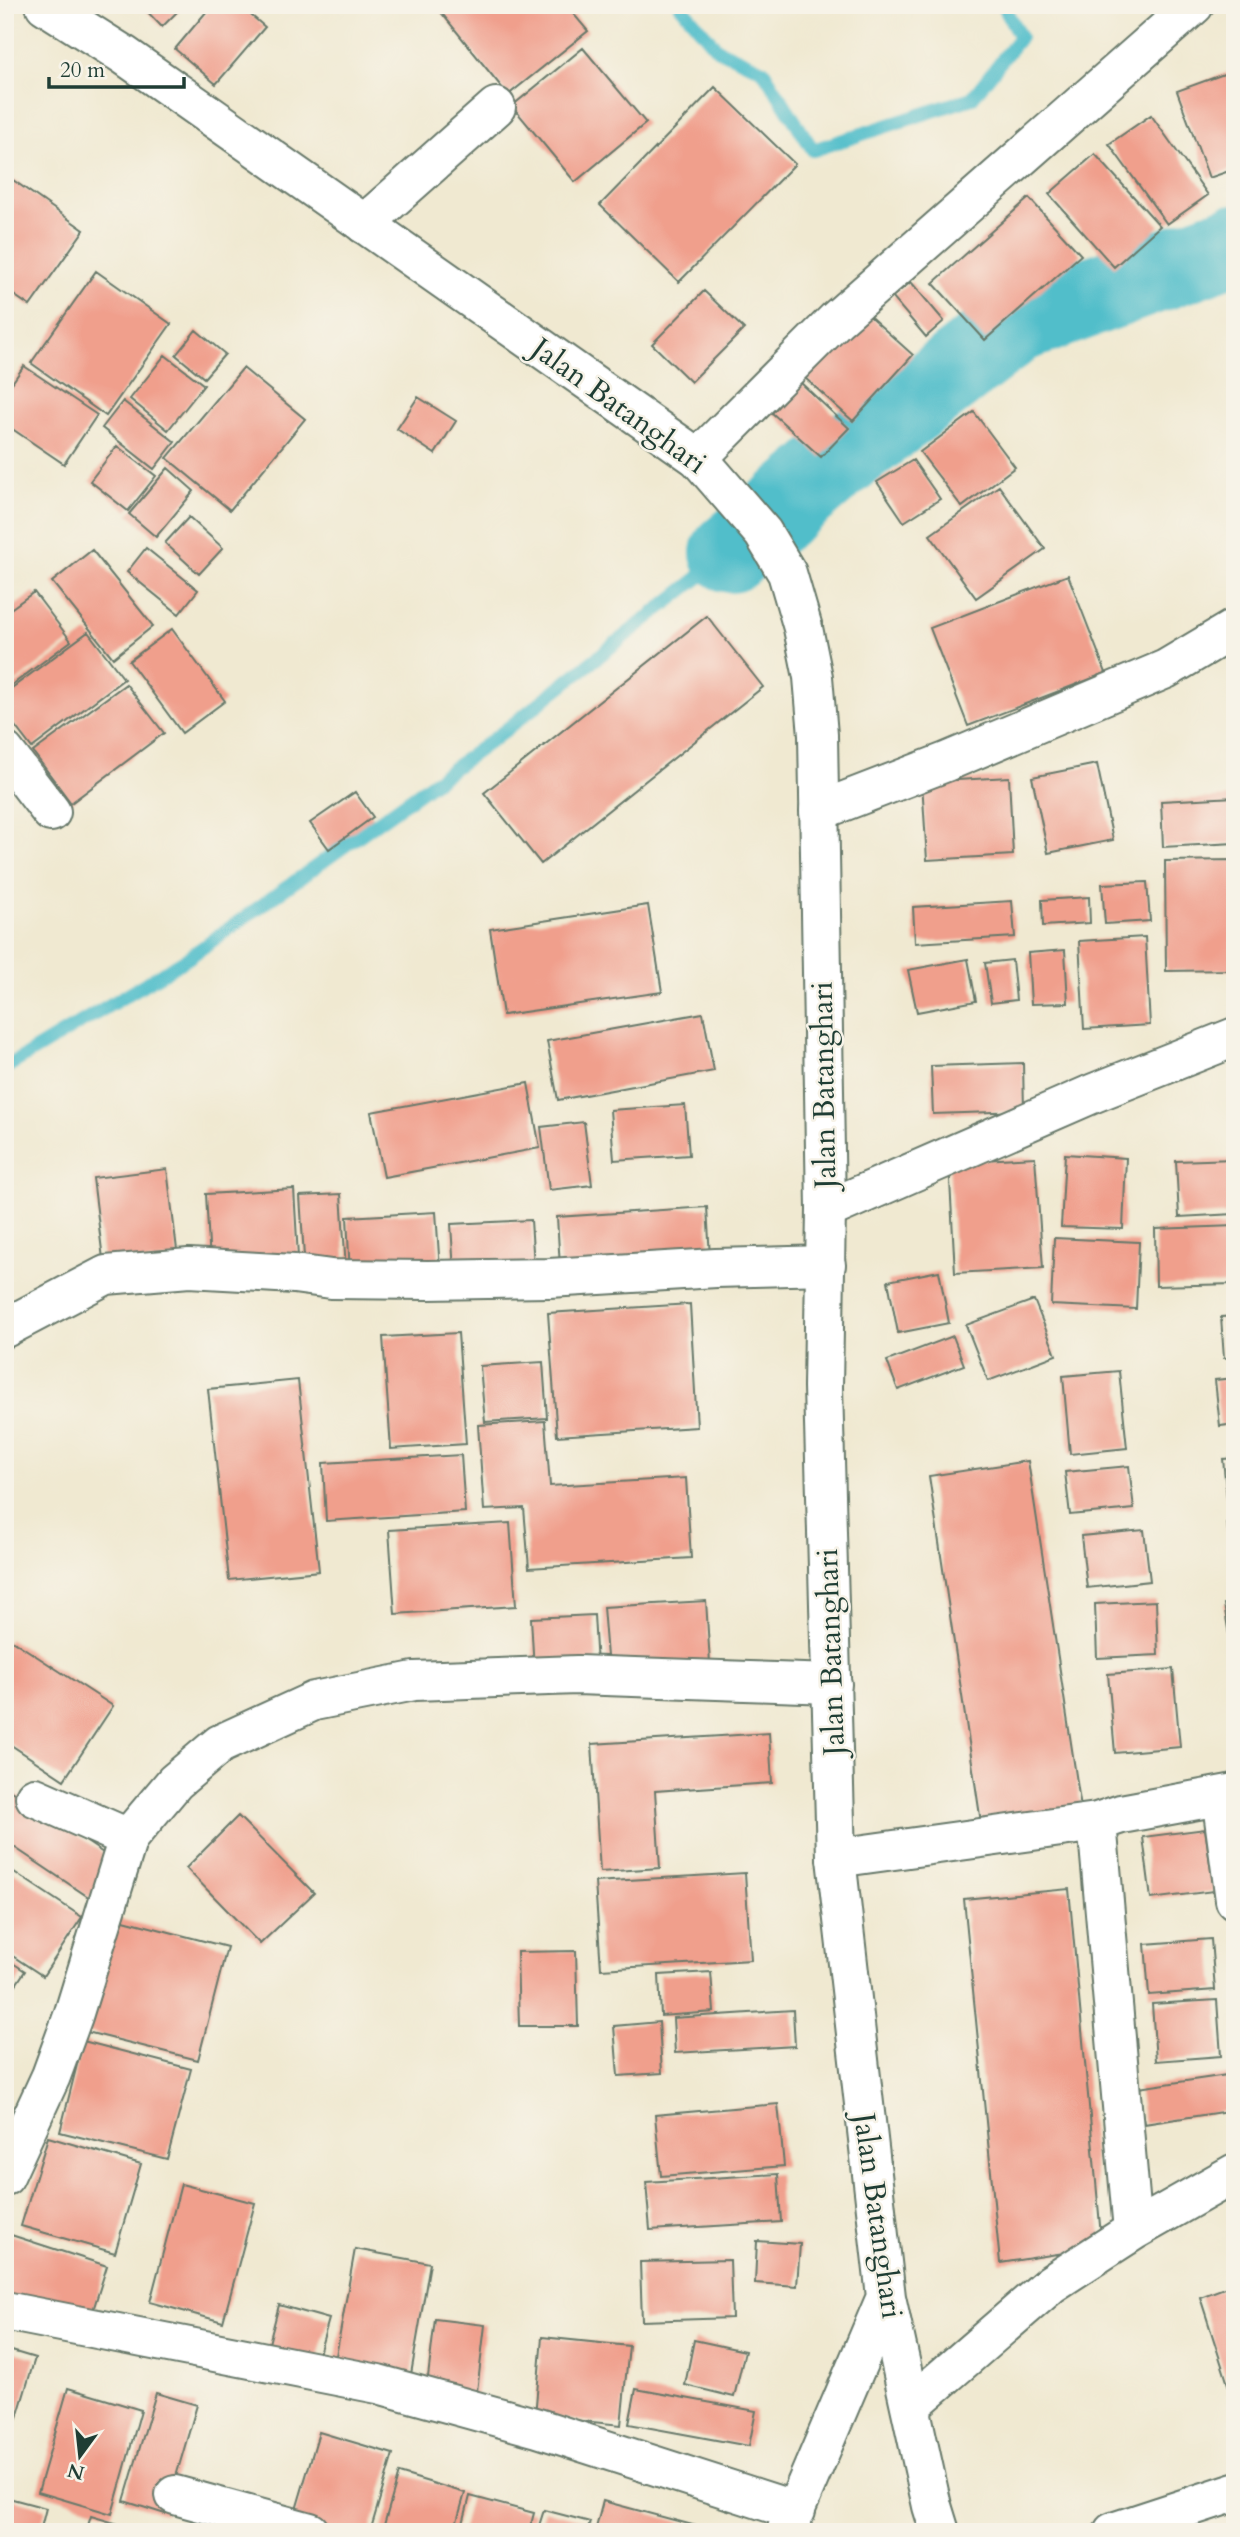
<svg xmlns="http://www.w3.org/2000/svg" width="1240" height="2537" font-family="Cardo,serif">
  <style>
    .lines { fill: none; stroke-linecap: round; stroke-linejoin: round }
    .stream { stroke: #51beca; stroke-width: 14 }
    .river { stroke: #51beca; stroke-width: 80 }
    .building { fill: #f09f8c }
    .minor-casing { stroke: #68796b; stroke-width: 42 }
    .tertiary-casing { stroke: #68796b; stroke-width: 42 }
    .minor { stroke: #fff; stroke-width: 38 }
    .tertiary { stroke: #fff; stroke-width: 38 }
    .labels { text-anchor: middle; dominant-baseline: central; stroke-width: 5; stroke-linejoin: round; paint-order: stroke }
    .street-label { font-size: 30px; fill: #1f3d34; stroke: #f7f3e8 }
  </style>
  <rect width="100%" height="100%" fill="#f7f3e8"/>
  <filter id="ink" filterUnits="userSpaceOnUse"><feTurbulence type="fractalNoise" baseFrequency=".0143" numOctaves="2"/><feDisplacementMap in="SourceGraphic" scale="14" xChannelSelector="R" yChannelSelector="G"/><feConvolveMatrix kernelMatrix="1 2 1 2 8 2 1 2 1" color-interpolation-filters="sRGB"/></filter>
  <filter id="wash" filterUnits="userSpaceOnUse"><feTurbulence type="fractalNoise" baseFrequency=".00686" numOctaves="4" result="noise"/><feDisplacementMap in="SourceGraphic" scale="28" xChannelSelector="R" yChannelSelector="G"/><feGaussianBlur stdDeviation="1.57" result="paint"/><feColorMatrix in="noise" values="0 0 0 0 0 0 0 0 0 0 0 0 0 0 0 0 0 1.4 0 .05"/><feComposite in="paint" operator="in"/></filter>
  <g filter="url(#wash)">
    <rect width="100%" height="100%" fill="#f0e9d1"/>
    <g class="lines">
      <!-- stream -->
      <path class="stream" d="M680,5L717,49L763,70L813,150L972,98L1020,37L1003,5
        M5,1068L188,958L494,739L730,553"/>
      <!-- river -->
      <path class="river" d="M730,553L842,458L1016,324L1235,244"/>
    </g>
    <g id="blocks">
      <!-- building -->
      <path class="building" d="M141,5H184L162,27Z
        M212,5H239L265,27L216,84L175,49Z
        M435,5H566L588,31L508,95Z
        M583,48L646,123L575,182L512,106Z
        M1235,70V169L1209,178L1177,91Z
        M715,87L795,164L679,282L600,205Z
        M1151,115L1208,195L1167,224L1109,144Z
        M1095,154L1160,226L1114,267L1049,194Z
        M13,180L84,230L30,306L5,289V190Z
        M1029,198L1081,255L985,340L933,283Z
        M96,271L171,324L106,416L31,363Z
        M911,282L944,321L926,337L892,297Z
        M704,291L744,329L691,382L652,344Z
        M865,312L913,355L853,421L805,378Z
        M196,330L225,354L204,378L176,355Z
        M165,355L204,385L168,430L130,399Z
        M24,366L97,415L64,464L5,424V393Z
        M243,368L305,419L230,510L167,458Z
        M800,382L849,428L821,457L772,413Z
        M418,397L456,421L435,454L397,429Z
        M123,401L175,442L154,469L102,428Z
        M974,412L1015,467L962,507L920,452Z
        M117,446L156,476L128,511L90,481Z
        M913,460L940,499L904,522L877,482Z
        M168,468L194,491L156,537L129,514Z
        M999,486L1045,549L976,598L930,535Z
        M189,517L223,548L199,574L165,543Z
        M146,548L198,590L179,614L127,572Z
        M92,550L153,626L113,658L52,582Z
        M1068,575L1106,673L968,726L930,628Z
        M34,592L71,641L5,690V613Z
        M707,616L763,687L541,864L484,793Z
        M172,629L225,701L182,733L129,661Z
        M88,632L124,679L32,748L5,713V693Z
        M126,684L164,733L71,803L33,752Z
        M1097,764L1113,840L1048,853L1032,777Z
        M1009,777L1013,855L927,860L922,782Z
        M355,792L373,817L329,849L310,823Z
        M1235,797V843L1163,847L1161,801Z
        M1235,860V970L1166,971L1165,861Z
        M1147,882L1150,921L1105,924L1102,884Z
        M1089,897L1090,923L1043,926L1042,900Z
        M1012,901L1015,937L915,943L913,907Z
        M648,905L662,992L503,1015L490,929Z
        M1145,937L1150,1025L1084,1029L1079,941Z
        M1065,950L1068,1003L1031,1004L1028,953Z
        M968,959L976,1001L917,1012L908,970Z
        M1012,960L1016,1000L991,1003L985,963Z
        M703,1013L714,1071L558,1100L547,1041Z
        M1023,1063L1024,1111L933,1114L931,1066Z
        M528,1083L540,1148L384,1177L371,1112Z
        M685,1105L689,1155L614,1160L610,1110Z
        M584,1122L592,1185L549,1190L541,1127Z
        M1065,1154L1126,1158L1123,1229L1061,1227Z
        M1035,1157L1043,1268L955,1273L949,1162Z
        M1235,1159V1214L1179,1217L1176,1161Z
        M167,1169L178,1258L104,1267L93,1178Z
        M294,1189L298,1257L210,1263L206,1194Z
        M341,1194L346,1269L305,1272L300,1196Z
        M707,1207L710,1257L560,1267L557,1217Z
        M436,1212L440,1270L350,1275L347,1217Z
        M531,1220L534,1267L454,1272L451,1224Z
        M1235,1226V1284L1156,1286L1155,1229Z
        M1054,1238L1139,1242L1136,1309L1051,1305Z
        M939,1271L949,1323L898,1333L888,1281Z
        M1034,1300L1056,1355L988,1381L966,1325Z
        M690,1304L697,1427L557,1436L548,1313Z
        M1235,1316V1357L1224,1358L1221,1317Z
        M458,1333L466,1444L391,1449L383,1337Z
        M953,1336L964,1365L898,1390L887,1361Z
        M543,1362L547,1418L485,1422L480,1366Z
        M1119,1371L1127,1448L1070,1454L1063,1376Z
        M1235,1378V1424L1220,1426L1215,1380Z
        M298,1380L319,1571L229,1580L208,1389Z
        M545,1421L550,1486L686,1478L691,1558L529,1568L524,1508L484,1510L478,1425Z
        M461,1455L465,1512L326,1521L323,1463Z
        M1235,1458V1498L1227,1499L1223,1459Z
        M1028,1461L1082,1815L982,1829L929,1476Z
        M1129,1466L1134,1509L1070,1515L1065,1472Z
        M1235,1518V1575H1231L1227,1519Z
        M510,1523L516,1606L395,1614L389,1530Z
        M1144,1530L1150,1581L1087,1588L1081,1536Z
        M706,1601L710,1663L608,1669L603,1607Z
        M1156,1601L1158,1655L1097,1658L1095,1604Z
        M1235,1602V1653L1232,1654L1224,1604Z
        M594,1615L597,1666L534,1670L531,1618Z
        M10,1639L113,1706L64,1780L5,1741V1645Z
        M1173,1669L1180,1747L1115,1753L1108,1674Z
        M769,1733L772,1783L655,1791L660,1868L600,1872L592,1744Z
        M5,1787L115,1861L90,1898L5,1841Z
        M238,1816L314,1893L260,1944L186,1868Z
        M1205,1829L1214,1891L1151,1899L1143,1837Z
        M5,1866L82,1917L43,1976L5,1951Z
        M745,1873L751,1960L601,1969L595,1882Z
        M1069,1889L1102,2247L1000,2263L964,1899Z
        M116,1918L227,1947L198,2060L87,2032Z
        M1211,1939L1215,1990L1149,1995L1145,1944Z
        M576,1951L578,2026H519L517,1952Z
        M5,1958L25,1971L5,2001Z
        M711,1972L714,2012L661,2016L659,1975Z
        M1217,2000L1221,2056L1156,2061L1152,2004Z
        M793,2010L795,2046L675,2053L673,2018Z
        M659,2022L662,2073L618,2076L614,2026Z
        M83,2041L191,2069L167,2159L60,2132Z
        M1234,2074L1235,2110L1144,2124L1138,2088Z
        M778,2104L784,2166L661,2176L655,2115Z
        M48,2137L141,2164L115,2253L21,2226Z
        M778,2174L781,2222L650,2230L646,2182Z
        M181,2184L255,2203L223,2322L150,2302Z
        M5,2233L107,2266L89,2323L5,2295Z
        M757,2241L800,2244L797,2286L755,2283Z
        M355,2249L430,2263L409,2386L333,2373Z
        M730,2260L732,2318L642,2321L640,2262Z
        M1235,2284V2402L1234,2403L1200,2297Z
        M279,2305L329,2319L316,2364L267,2351Z
        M435,2319L485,2325L476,2400L426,2394Z
        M542,2337L629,2346L621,2425L535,2416Z
        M694,2340L745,2351L734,2397L685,2385Z
        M5,2349L35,2358L6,2454H5Z
        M68,2388L141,2410L112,2514L38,2492Z
        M636,2389L756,2411L749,2446L629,2424Z
        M156,2393L197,2405L165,2514L124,2501Z
        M319,2432L393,2454L370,2532H332L293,2520Z
        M399,2473L465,2493L454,2532H382Z
        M470,2496L534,2513L529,2532H461Z
        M5,2497L46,2508L40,2532H5Z
        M603,2501L715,2531V2532H595Z
        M544,2510L590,2522L587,2532H537Z
        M91,2516L142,2531V2532H86Z"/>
    </g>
  </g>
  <g filter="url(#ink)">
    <use href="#blocks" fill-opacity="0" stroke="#68796b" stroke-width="2"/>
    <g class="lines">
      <defs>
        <path id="minor" d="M364,224L496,107
          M698,458L836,320L1194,5
          M5,752L51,812
          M819,811L946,762L1166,669L1235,628
          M826,1210L1094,1093L1235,1037
          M5,1328L106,1275L189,1268L294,1274L331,1279L428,1280L549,1278L716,1268L826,1265
          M1221,1796L1235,1900
          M35,1797L128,1838
          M1097,1822L1133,2231
          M836,1858L1097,1822L1121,1814L1235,1793
          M5,2176L51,2076L73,2016L128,1838L175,1782L220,1744L314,1701L414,1681L577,1675L832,1684
          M5,2311L378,2384L538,2428L796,2511
          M911,2405L1051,2284L1133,2231L1235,2173
          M175,2495L310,2532
          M1113,2532L1235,2492"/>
        <path id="tertiary" d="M45,5L124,55L698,458L763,533L787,573L803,628L813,677L818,735L826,1210L823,1387L836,1858L886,2297L932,2506L940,2532
          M786,2532L886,2297"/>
      </defs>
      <!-- minor casing -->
      <use href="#minor" class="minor-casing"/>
      <!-- tertiary casing -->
      <use href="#tertiary" class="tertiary-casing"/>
      <!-- minor -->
      <use href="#minor" class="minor"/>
      <!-- tertiary -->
      <use href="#tertiary" class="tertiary"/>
    </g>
  </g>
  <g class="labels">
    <!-- street labels -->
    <g class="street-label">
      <text transform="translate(619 406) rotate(36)">Jalan Batanghari</text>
      <text transform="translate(824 1085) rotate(-91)">Jalan Batanghari</text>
      <text transform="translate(831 1652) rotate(-92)">Jalan Batanghari</text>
      <text transform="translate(878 2216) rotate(82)">Jalan Batanghari</text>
    </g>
  </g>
  <!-- margin -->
  <rect width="1240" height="2537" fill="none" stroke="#f7f3e8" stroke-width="28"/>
  <!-- north arrow -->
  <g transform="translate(80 2456) rotate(195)" stroke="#f7f3e8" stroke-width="5" paint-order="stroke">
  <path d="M0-5L12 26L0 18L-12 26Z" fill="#1f3d34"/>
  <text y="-10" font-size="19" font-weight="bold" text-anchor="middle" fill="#1f3d34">N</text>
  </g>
  <!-- scale -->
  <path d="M49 77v10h135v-10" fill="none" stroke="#1f3d34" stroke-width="3.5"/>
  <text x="60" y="77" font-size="21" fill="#1f3d34" stroke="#f7f3e8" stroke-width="5" paint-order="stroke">20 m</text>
</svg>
